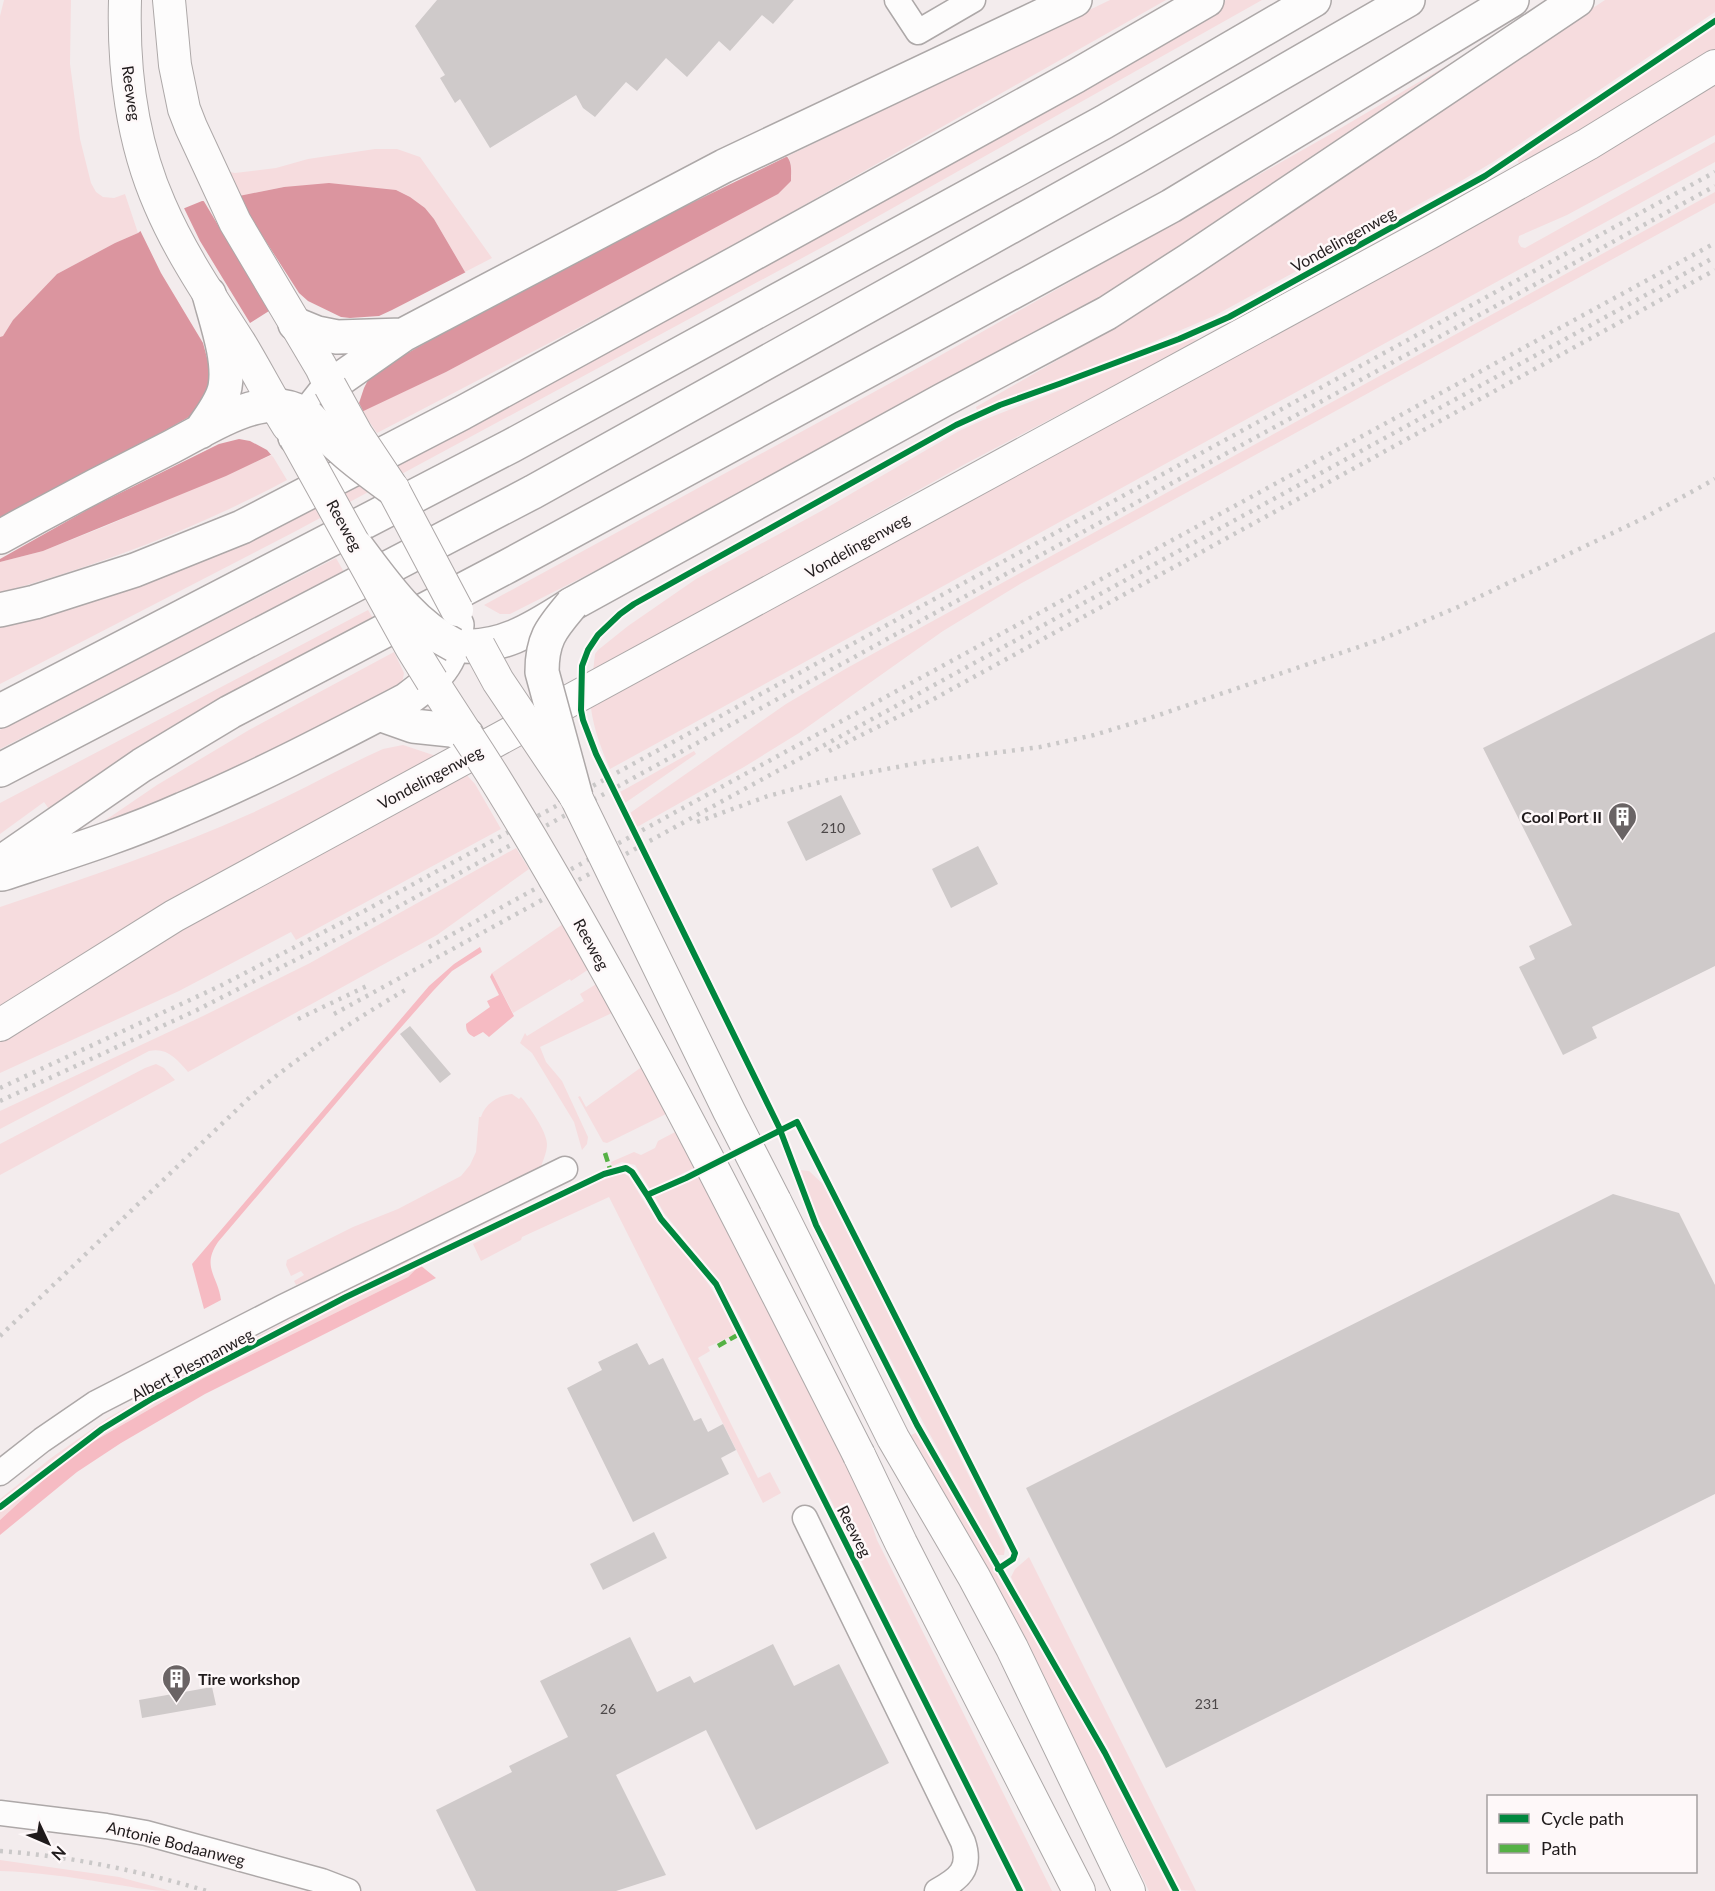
<svg xmlns="http://www.w3.org/2000/svg" width="1715" height="1891" font-family="Lato,sans-serif">
  <style>
    .green { fill: #f6dcde }
    .forest { fill: #f6bbc3 }
    .water { fill: #db959f }
    .pier { fill: #f3eced }
    .building { fill: #cfcaca }
    .lines { fill: none; stroke-linecap: round; stroke-linejoin: round }
    .minor-casing { stroke: #ada8a8; stroke-width: 27 }
    .major-casing { stroke: #ada8a8; stroke-width: 34 }
    .highway-casing { stroke: #ada8a8; stroke-width: 36 }
    .minor { stroke: #fdfcfc; stroke-width: 24 }
    .major { stroke: #fdfcfc; stroke-width: 32 }
    .highway { stroke: #fdfcfc; stroke-width: 33 }
    .rail { stroke: #cac8c8; stroke-width: 4.5; stroke-dasharray: 3 6; stroke-linecap: butt }
    .major-bridge-casing { stroke: #ada8a8; stroke-width: 34; stroke-linecap: butt }
    .highway-bridge-casing { stroke: #ada8a8; stroke-width: 36; stroke-linecap: butt }
    .major-bridge { stroke: #fdfcfc; stroke-width: 32 }
    .highway-bridge { stroke: #fdfcfc; stroke-width: 33 }
    .quiet { stroke: #55b145; stroke-width: 4.5; stroke-dasharray: 9 4.5; stroke-linecap: butt }
    .cycleway-casing { stroke: #fef8f9; stroke-width: 10 }
    .cycleway { stroke: #00873e; stroke-width: 6 }
    .labels { text-anchor: middle; dominant-baseline: central; stroke-width: 5; stroke-linejoin: round; paint-order: stroke }
    .number-label { font-size: 14px; fill: #4c4748 }
    .street-label { font-size: 16px; fill: #201b1c; stroke: #fef8f9 }
    .poi-label { font-size: 16px; font-weight: bold; fill: #201b1c; stroke: #fef8f9; text-anchor: end }
  </style>
  <rect width="100%" height="100%" fill="#f3eced"/>
  <!-- green -->
  <path class="green" d="M4,0H71L70,64L80,139L91,183L96,192L103,197L114,198L125,194L138,233L115,243L57,274L13,320L3,336L0,337V16Z
    M1110,0H1166L693,268L377,433L362,411L446,372L791,181V164L788,156Z
    M1226,0H1262L843,236L296,531L0,684V626L101,597L914,177Z
    M1558,0L1075,315L775,480L510,614H500L484,605L927,363L1329,135Z
    M1605,0H1715V12L1493,162L1456,184L1214,316L1073,376L977,410L976,407L1146,309L1314,193Z
    M1715,24V51L1520,166L1517,159Z
    M1715,77V135L1567,215L1519,236L1518,242L1521,247L1525,248L1715,142V162L610,769C600,746 592,725 590,699Z
    M375,149H397L420,157L492,258L465,272L434,219L425,208L284,187L234,197L220,170L235,173L276,168L308,159Z
    M1715,192V203L1020,584L943,631L799,733L744,767L637,827L630,813L786,704L847,668Z
    M1192,339L1201,340L967,463L593,672L595,654L598,650L628,626L696,579L823,510L959,431L983,420Z
    M272,455L287,480C196,529 99,565 0,593V562L43,551L106,526Z
    M336,558L344,572L0,749V730Z
    M368,610L374,620L182,724L49,809L44,802L0,834V803Z
    M394,652L404,673L402,684L256,766L72,843L157,785L249,730Z
    M403,745L439,757L0,1012V907C85,878 170,850 252,813C296,793 339,769 383,749Z
    M694,751L696,754L625,803L620,792Z
    M464,772L475,784L501,829L296,940L291,932L179,991L0,1073V1038L73,989Z
    M516,848L529,869L437,935L188,1072C177,1059 167,1047 149,1051L0,1129V1111L203,1016L310,963Z
    M563,924L589,969L571,981L570,979L513,1013L492,973Z
    M598,983L614,1012L540,1047L546,1062L562,1081L588,1137L587,1144L582,1150L574,1122L532,1053L520,1043L525,1033L527,1036L584,1001L580,994Z
    M156,1064L164,1068L175,1080L0,1175V1144L145,1068Z
    M643,1066L668,1113L607,1143L603,1142L578,1097L580,1096L586,1107Z
    M512,1094L519,1099L521,1097C529,1106 547,1132 547,1144C547,1153 542,1163 539,1172L380,1252L296,1285L294,1281L304,1275L301,1271L291,1276L286,1265L287,1260L353,1227L398,1209L461,1176L470,1165L476,1152L479,1117H481C485,1104 498,1095 512,1094Z
    M677,1131L696,1167L650,1189L635,1165L622,1162L612,1166L611,1162L634,1152L641,1155L655,1148L658,1141Z
    M800,1170L809,1171L824,1185L1005,1548L1004,1555H997L923,1422L851,1283L815,1211Z
    M623,1173L630,1177C649,1216 679,1244 704,1278C717,1295 726,1315 736,1334L708,1347L710,1351L698,1358L758,1478L770,1472L781,1493L763,1503L609,1197L522,1237L521,1240L481,1261L473,1244L591,1184Z
    M700,1176L861,1492L877,1540L1052,1891H1026L739,1316L718,1279L664,1213L655,1197Z
    M411,1260L420,1265L408,1277L204,1378L89,1444L64,1461L0,1520V1499L51,1458L108,1418L181,1376L401,1262Z
    M916,1433L1091,1738L1170,1891H1149L1013,1616L911,1435Z
    M1029,1557L1196,1891L1180,1890L1110,1751L1018,1591L1011,1577L1015,1569Z
    M0,1860L119,1877L171,1891C148,1891 128,1886 106,1883C71,1877 36,1872 0,1871Z"/>
  <!-- forest -->
  <path class="forest" d="M480,947L482,952L452,971L433,991L382,1049L218,1242C201,1267 218,1276 221,1300L204,1309L192,1264L429,986L454,964Z
    M492,973L514,1016L489,1037L483,1032L474,1037C468,1034 466,1031 466,1024L490,1007L487,1001L499,995L490,977Z
    M420,1265L436,1278L205,1394L121,1443L77,1472L0,1535V1520L64,1461L89,1444L204,1378L408,1277Z"/>
  <!-- water -->
  <path class="water" d="M780,150C793,160 791,165 791,181L778,194L446,372L226,476L43,551L0,562V337L3,336L13,320L57,274L115,243L138,233L153,221L202,201L221,202L234,197L284,187L329,183L396,190L410,197L425,208L434,219L465,272L472,279L500,296Z"/>
  <!-- pier -->
  <path class="pier" d="M782,147L790,155L601,247L480,312L383,367L369,378L364,388L359,403L364,413L273,457L267,450L250,441L239,439L219,444L94,506L0,559V523L189,417L197,409L205,396L209,383L210,369L203,343L161,273L139,228L151,219L183,206L200,241L250,323L269,311L202,198L221,199L247,212L299,293L308,301L341,317L350,318L379,316L392,310L468,271L474,277L500,293Z"/>
  <!-- building -->
  <path class="building" d="M437,0H794L773,24L762,15L730,51L719,41L687,77L666,58L637,91L626,82L595,117L583,108L576,95L490,148L460,99L455,103L440,78L445,75L415,26Z
    M1715,632V966L1592,1027L1597,1038L1563,1055L1519,967L1535,959L1529,946L1572,925L1483,748Z
    M841,795L861,834L806,861L787,822Z
    M978,846L998,884L951,908L932,869Z
    M410,1026L451,1074L440,1083L400,1034Z
    M1613,1194L1679,1213L1715,1285V1494L1166,1768L1026,1488Z
    M637,1343L649,1365L663,1358L694,1421L701,1418L708,1432L723,1424L736,1450L721,1458L729,1474L633,1522L567,1388L602,1370L598,1362Z
    M654,1532L667,1558L603,1590L590,1564Z
    M630,1637L657,1692L690,1676L694,1683L773,1644L794,1686L839,1664L889,1763L756,1830L706,1730L616,1775L666,1875L616,1891H476L436,1810L512,1772L509,1766L568,1737L540,1681Z
    M212,1687L216,1705L142,1718L139,1700Z"/>
  <g class="lines">
    <defs>
      <path id="minor" d="M897,0L918,32L973,0
        M0,1473L42,1440L96,1403L283,1307L565,1169
        M805,1518L963,1842C972,1869 959,1879 937,1891
        M0,1813L106,1826L146,1833L322,1881L348,1891"/>
      <path id="major" d="M125,0C123,68 132,142 160,205C181,254 212,299 240,343C257,371 271,399 288,426
        M169,0L175,65L184,109L191,127L235,222L321,367L330,386
        M432,681L467,735
        M0,1025L174,916L1429,233L1588,144L1715,66
        M775,1201L893,1438L974,1577L1012,1648L1129,1891
        M859,1455L901,1543L1079,1891"/>
      <path id="highway" d="M295,324L317,333L337,337L403,335
        M200,432C209,418 222,403 225,387C230,359 216,321 209,294
        M295,437L307,415L330,386L403,335L724,166L1075,0
        M0,537C56,506 113,476 171,447C196,434 230,413 258,407C275,403 292,407 307,415
        M0,610L35,602L135,570L242,527L462,413L740,261L1076,76L1207,0
        M454,645C499,652 536,627 572,604L943,400L1107,313L1189,260L1577,0
        M0,711L511,446L1104,122L1314,0
        M379,714L413,726L451,730L467,735
        M0,770L533,492L1134,158L1408,0
        M0,863L142,765L230,712L508,566L1171,206L1512,0
        M2,874C63,854 125,835 183,809C259,777 333,738 406,700C436,678 453,664 457,625"/>
    </defs>
    <!-- minor casing -->
    <use href="#minor" class="minor-casing"/>
    <!-- major casing -->
    <use href="#major" class="major-casing"/>
    <!-- highway casing -->
    <use href="#highway" class="highway-casing"/>
    <!-- minor -->
    <use href="#minor" class="minor"/>
    <!-- major -->
    <use href="#major" class="major"/>
    <!-- highway -->
    <use href="#highway" class="highway"/>
    <!-- rail -->
    <path class="rail" d="M829,751L930,701L1715,270
      M697,822L768,796L828,780L924,762L1040,747L1094,735L1147,719L1382,639L1458,607L1644,518L1715,479
      M429,947L1715,243
      M334,1014L1715,257
      M298,1019L369,985
      M0,1088L220,986L366,910L1715,172
      M0,1101L197,1010L372,921L1715,186
      M0,1336L250,1097C299,1056 352,1021 407,989
      M0,1851C70,1856 140,1871 207,1891"/>
    <defs>
      <path id="major-bridge" d="M330,386L357,435L393,489L457,610
        M295,437L411,647L432,681
        M479,646L498,681L576,797L729,1111L775,1201
        M467,735C517,811 562,890 606,969C695,1129 776,1292 859,1455"/>
      <path id="highway-bridge" d="M307,415C334,445 360,465 393,489
        M357,547C385,584 412,624 454,645
        M572,604C552,628 542,638 542,672L576,797"/>
    </defs>
    <!-- major-bridge casing -->
    <use href="#major-bridge" class="major-bridge-casing"/>
    <!-- highway-bridge casing -->
    <use href="#highway-bridge" class="highway-bridge-casing"/>
    <!-- major-bridge -->
    <use href="#major-bridge" class="major-bridge"/>
    <!-- highway-bridge -->
    <use href="#highway-bridge" class="highway-bridge"/>
    <!-- quiet -->
    <path class="quiet" d="M605,1153L611,1172
      M718,1346L741,1333"/>
    <defs>
      <path id="cycleway" d="M647,1195L661,1219L716,1284L1020,1891
        M0,1507L102,1429L153,1398L346,1297L604,1174L626,1168L632,1172L647,1195L686,1178L797,1122L1015,1553L1013,1559L998,1569
        M1176,1891L1105,1753L917,1425L816,1225L779,1127L596,754L583,720L581,710L582,666L588,650L598,635L620,614L634,604L956,425L1000,405L1059,384L1179,339L1229,317L1485,176L1715,21"/>
    </defs>
    <!-- cycleway casing -->
    <use href="#cycleway" class="cycleway-casing"/>
    <!-- cycleway -->
    <use href="#cycleway" class="cycleway"/>
  </g>
  <!-- icons -->
  <defs>
    <symbol id="building-pin" viewBox="-11 -11 22 30"><path d="M0 17L-7.5 6A9.5 9.5 0 1 1 7.5 6Z" fill="#6a6465" stroke="#fef8f9"/><path d="M-4-6H4V6H1V3H-1V6H-4ZM-2.5-4.3h1.7v1.8h-1.7ZM.8-4.3h1.7v1.8H.8ZM-2.5-1h1.7V.8h-1.7ZM.8-1h1.7V.8H.8Z" fill="#fff"/></symbol>
  </defs>
  <g fill-rule="evenodd">
    <use href="#building-pin" x="1606" y="800" width="33" height="45"/>
    <use href="#building-pin" x="160" y="1662" width="33" height="45"/>
  </g>
  <g class="labels">
    <!-- number labels -->
    <g class="number-label">
      <text x="833" y="827">210</text>
      <text x="1207" y="1703">231</text>
      <text x="608" y="1708">26</text>
    </g>
    <!-- street labels -->
    <g class="street-label">
      <text transform="translate(132 93) rotate(82)">Reeweg</text>
      <text transform="translate(1343 239) rotate(-29)">Vondelingenweg</text>
      <text transform="translate(345 525) rotate(61)">Reeweg</text>
      <text transform="translate(857 545) rotate(-29)">Vondelingenweg</text>
      <text transform="translate(430 777) rotate(-28)">Vondelingenweg</text>
      <text transform="translate(592 944) rotate(61)">Reeweg</text>
      <text transform="translate(192 1364) rotate(-28)">Albert Plesmanweg</text>
      <text transform="translate(855 1531) rotate(63)">Reeweg</text>
      <text transform="translate(176 1843) rotate(14)">Antonie Bodaanweg</text>
    </g>
    <!-- poi labels -->
    <g class="poi-label">
      <text x="1602" y="816">Cool Port II</text>
      <text x="198" y="1678" text-anchor="start">Tire workshop</text>
    </g>
  </g>
  <!-- legend -->
  <rect x="1487" y="1795" width="210" height="78" fill="#fef8f9" stroke="#a5a0a1" stroke-width="1.5"/>
  <rect x="1499" y="1814" width="30" height="9" fill="#00873e" stroke="#a5a0a1" stroke-width="1.5"/>
  <text x="1541" y="1825" font-size="18" fill="#201b1c">Cycle path</text>
  <rect x="1499" y="1844" width="30" height="9" fill="#55b145" stroke="#a5a0a1" stroke-width="1.5"/>
  <text x="1541" y="1855" font-size="18" fill="#201b1c">Path</text>
  <!-- north arrow -->
  <g transform="translate(48 1843) rotate(134)" stroke="#fef8f9" stroke-width="4.5" paint-order="stroke">
  <path d="M0-4.5L10 22L0 15L-10 22Z" fill="#201b1c"/>
  <text y="-9" font-size="16" font-weight="bold" text-anchor="middle" fill="#201b1c">N</text>
  </g>
</svg>
